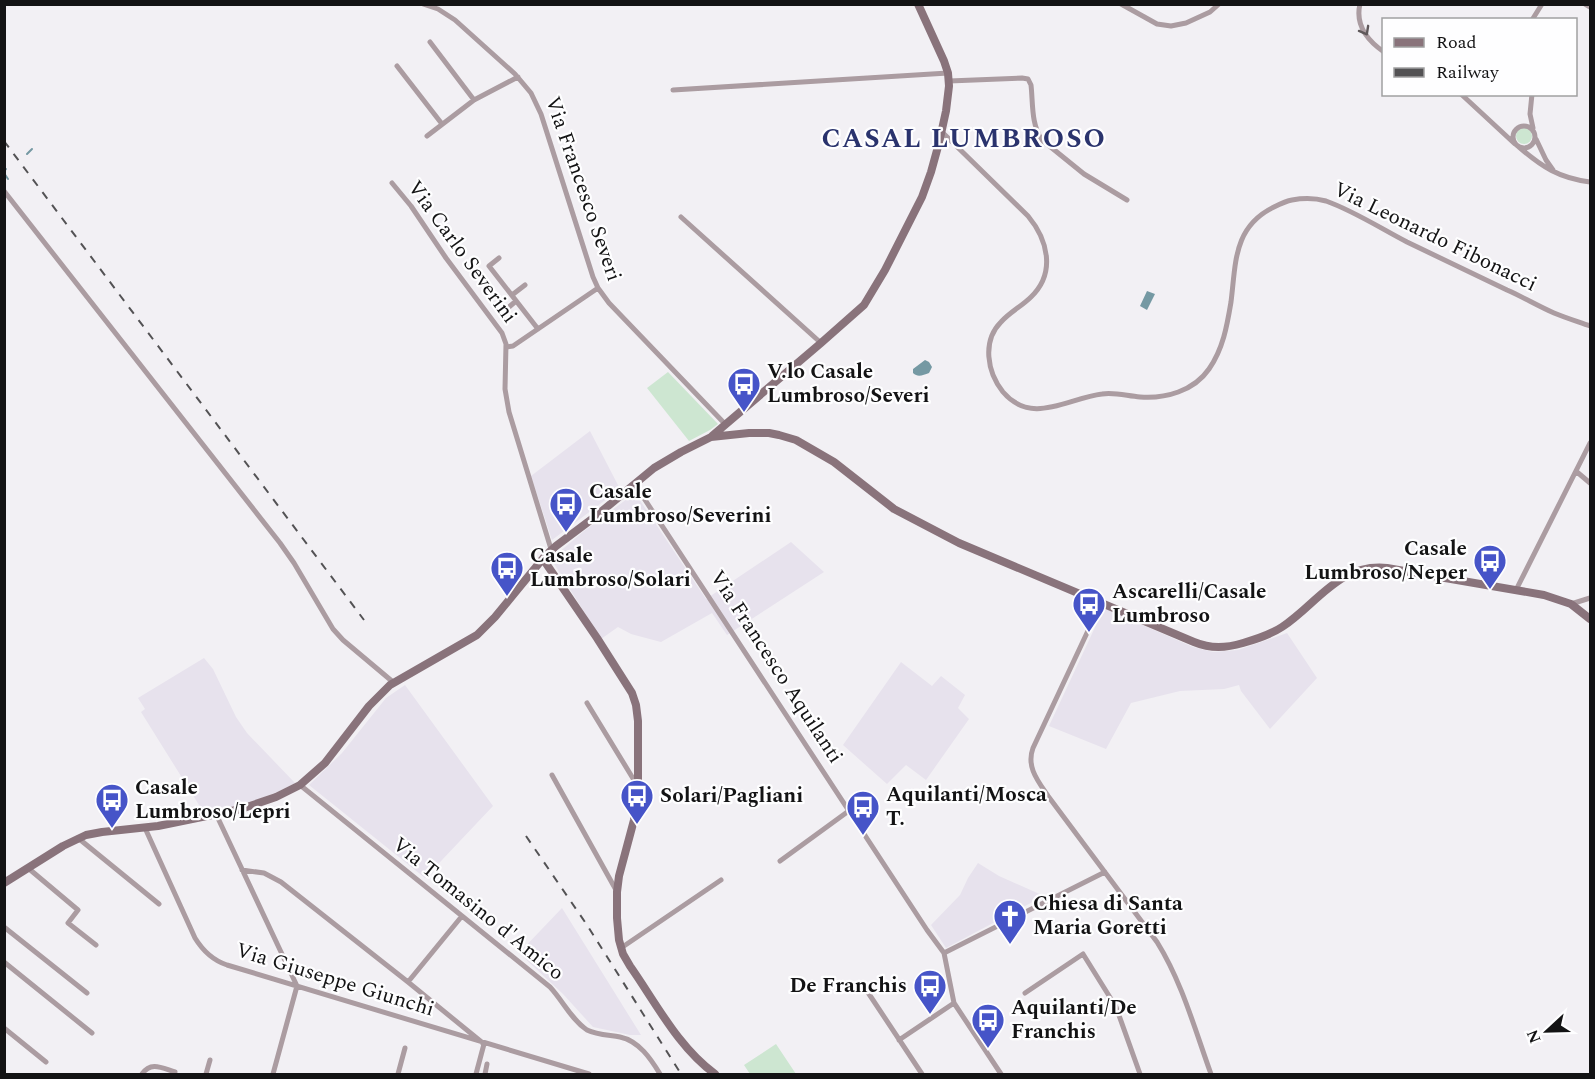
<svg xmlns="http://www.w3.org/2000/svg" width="1595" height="1079" font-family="Spectral,serif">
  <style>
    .built { fill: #e7e2ed }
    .green { fill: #cde6d1 }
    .water { fill: #7599a3 }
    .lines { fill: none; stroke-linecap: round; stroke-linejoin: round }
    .stream { stroke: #7599a3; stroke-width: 2 }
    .street { stroke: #ab9ca1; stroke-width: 5 }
    .secondary { stroke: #89737b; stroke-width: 8 }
    .rail { stroke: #535254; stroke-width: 2; stroke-dasharray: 8 8; stroke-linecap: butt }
    .oneway { stroke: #5f585a }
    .labels { text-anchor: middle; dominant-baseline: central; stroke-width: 4.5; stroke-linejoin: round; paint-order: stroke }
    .street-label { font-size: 21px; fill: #131314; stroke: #fefeff }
    .poi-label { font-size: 21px; font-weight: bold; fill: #131314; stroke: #fefeff; text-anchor: start }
    .district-label { font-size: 27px; font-weight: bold; letter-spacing: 1.5px; fill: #2a336d; stroke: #fefeff }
  </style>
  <rect width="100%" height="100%" fill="#f2f0f4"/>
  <!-- built -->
  <path class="built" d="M590,431L620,489L552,540L531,476Z
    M635,493L706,599L791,542L824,572L727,635L712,613L661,642L631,634L618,627L601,639L551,559L584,531Z
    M1104,608L1193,647L1213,652L1238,650L1287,633L1317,678L1270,729L1241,691L1239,685L1224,689L1180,691L1131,703L1106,749L1049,726Z
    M204,658L213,669L236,717L247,733L295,783L277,792L249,803L204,813L141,712L145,709L138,698Z
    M901,662L932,686L941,676L965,695L958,708L969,719L926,780L906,765L887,784L843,745Z
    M405,685L493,806L425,878L309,785L342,753L386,698Z
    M978,863L999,876L1044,896L946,948L931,925L960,895L968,878Z
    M562,908L641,1035H630L593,1027L563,994L519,953Z"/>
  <!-- green -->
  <path class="green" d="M1516 136a8 8 0 1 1 16 0a8 8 0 1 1-16 0Z
    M668,372L718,424L710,430L689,441L647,388Z
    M776,1044L796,1074H750L744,1065Z"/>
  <!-- water -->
  <path class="water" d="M1147,291L1155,294L1147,310L1140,306Z
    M925,360L929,362L932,367L929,373C923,375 918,378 913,373V369Z"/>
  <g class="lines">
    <!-- stream -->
    <path class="stream" d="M27,154L32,149
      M4,171L6,169
      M4,173L8,179"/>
    <!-- street -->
    <path class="street" d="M423,4L438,9L455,20L515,74L531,93L541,114L593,277L598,288L609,303L726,425
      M1121,4L1157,24L1171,26L1186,23L1210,12L1219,4
      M1360,4C1355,25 1368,41 1384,52
      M1585,4L1590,7
      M1532,20L1542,4
      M430,42L474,100
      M397,66L442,124
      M949,81L1022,78L1028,79L1031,85C1033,102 1031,125 1042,140L1084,174L1127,200
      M673,90L948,73
      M1461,94L1515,144
      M1532,94L1530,114L1533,128
      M1513 137a11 11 0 1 1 22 0a11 11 0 1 1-22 0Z
      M942,132L1028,216C1048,240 1056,273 1031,297C1022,306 1010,312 1001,322C982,341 987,372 1003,392C1032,426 1068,398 1102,394C1115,392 1127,396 1140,397C1165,399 1194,391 1209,369C1223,349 1227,326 1231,302C1236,263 1233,227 1274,207C1280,204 1286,201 1292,200C1303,198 1315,198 1326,201C1354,211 1380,228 1407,242C1440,258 1474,274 1507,290C1523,297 1538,306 1554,313C1566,318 1579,322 1590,326
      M427,136L474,100L518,77
      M1536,139L1546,160L1553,170
      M1519,147C1542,167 1559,178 1590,182
      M392,183L411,206L446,258L502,333L506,344L505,389L509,412L551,549
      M4,191L280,543L294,563L333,629L343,640L393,682
      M681,217L821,343
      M499,258L489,266L538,329
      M512,295L525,285
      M502,313L516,301
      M506,347L513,346L598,288
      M1577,472L1590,483
      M634,483L927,930L944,953L954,1003L1001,1074
      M1516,590L1590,443
      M1101,603L1033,748C1026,767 1038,781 1048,796L1157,942C1182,982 1195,1030 1211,1074
      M1571,604L1590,598
      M587,703L637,785
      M552,775L616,890
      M300,785L550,987C563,1001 571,1019 587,1030C597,1035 609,1035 620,1037C639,1041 651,1059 660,1074
      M216,814L297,986
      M145,828L195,938C203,951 212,960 227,965L589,1074
      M78,838L159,904
      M780,861L850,810
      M28,868L78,910L68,923L96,945
      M242,870L264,873L281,882L408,982L484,1044L476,1074
      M4,927L87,993
      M621,948L721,880
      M944,953L1105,872
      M4,962L92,1033
      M408,982L462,916
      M867,991L922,1074
      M1025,993L1083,954L1116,1007L1140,1074
      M4,1028L46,1062
      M899,1040L954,1003
      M142,1074C151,1061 162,1068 175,1072
      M206,1074L210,1060
      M273,1074L297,986
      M398,1074L405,1048
      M485,1074L487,1064"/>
    <!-- secondary -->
    <path class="secondary" d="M712,436L821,343L864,305L885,270L922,197L931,172L939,143L946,111L949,86L948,73L944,61L918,4
      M543,559L597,638L632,693L636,705L638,721V796L634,820L619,876L617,892V918L619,940L623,954L630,966C656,1003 678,1047 715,1074
      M4,883L63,846L86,835L102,832L158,826L241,809L276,797L300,785L325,763L369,706L390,685L477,635L495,617L545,556L556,546L596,516L654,468L681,452L711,437L749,433H769L779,435L796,440L834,462L894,509L959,543L1194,642C1211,649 1226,648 1243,643C1257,639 1270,635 1282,627C1317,604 1339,563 1387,568L1544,595L1571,604L1590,619"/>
    <!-- rail -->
    <path class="rail" d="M4,141L364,620
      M526,836L587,925L681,1074"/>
  </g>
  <!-- one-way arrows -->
  <defs><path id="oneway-chevron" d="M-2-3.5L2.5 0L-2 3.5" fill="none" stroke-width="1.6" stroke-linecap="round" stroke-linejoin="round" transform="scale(1.5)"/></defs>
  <use class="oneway" href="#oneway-chevron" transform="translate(1365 31) rotate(61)"/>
  <!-- icons -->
  <defs>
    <symbol id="bus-pin" viewBox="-11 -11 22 30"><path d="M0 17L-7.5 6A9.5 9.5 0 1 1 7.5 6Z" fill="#4654c8" stroke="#fefeff"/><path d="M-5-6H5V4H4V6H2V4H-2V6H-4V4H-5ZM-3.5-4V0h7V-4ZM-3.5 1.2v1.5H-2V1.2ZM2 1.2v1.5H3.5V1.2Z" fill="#fff"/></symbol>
    <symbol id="church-pin" viewBox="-11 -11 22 30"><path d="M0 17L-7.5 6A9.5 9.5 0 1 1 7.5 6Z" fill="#4654c8" stroke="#fefeff"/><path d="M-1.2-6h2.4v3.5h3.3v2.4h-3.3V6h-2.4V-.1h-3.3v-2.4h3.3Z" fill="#fff"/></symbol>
  </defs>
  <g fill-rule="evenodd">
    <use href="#bus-pin" x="725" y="365" width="38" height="52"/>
    <use href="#bus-pin" x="547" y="485" width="38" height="52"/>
    <use href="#bus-pin" x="1471" y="542" width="38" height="52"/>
    <use href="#bus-pin" x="488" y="549" width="38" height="52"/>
    <use href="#bus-pin" x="1070" y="585" width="38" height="52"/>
    <use href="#bus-pin" x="618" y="777" width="38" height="52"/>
    <use href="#bus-pin" x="93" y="781" width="38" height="52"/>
    <use href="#bus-pin" x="844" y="788" width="38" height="52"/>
    <use href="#church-pin" x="991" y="897" width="38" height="52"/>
    <use href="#bus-pin" x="911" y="967" width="38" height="52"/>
    <use href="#bus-pin" x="969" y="1001" width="38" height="52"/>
  </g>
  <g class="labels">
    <!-- street labels -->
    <g class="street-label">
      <text transform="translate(583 189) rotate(71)">Via Francesco Severi</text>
      <text transform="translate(1435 237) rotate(26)">Via Leonardo Fibonacci</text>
      <text transform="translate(462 252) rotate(54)">Via Carlo Severini</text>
      <text transform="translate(776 667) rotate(57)">Via Francesco Aquilanti</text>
      <text transform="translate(478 909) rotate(39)">Via Tomasino d'Amico</text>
      <text transform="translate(335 980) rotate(17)">Via Giuseppe Giunchi</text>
    </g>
    <!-- poi labels -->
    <g class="poi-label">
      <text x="767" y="372">V.lo Casale<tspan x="767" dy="24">Lumbroso/Severi</tspan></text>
      <text x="589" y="492">Casale<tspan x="589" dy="24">Lumbroso/Severini</tspan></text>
      <text x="1467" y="549" text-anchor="end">Casale<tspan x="1467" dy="24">Lumbroso/Neper</tspan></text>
      <text x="530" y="556">Casale<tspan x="530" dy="24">Lumbroso/Solari</tspan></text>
      <text x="1112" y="592">Ascarelli/Casale<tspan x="1112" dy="24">Lumbroso</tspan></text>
      <text x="135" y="788">Casale<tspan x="135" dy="24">Lumbroso/Lepri</tspan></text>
      <text x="886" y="795">Aquilanti/Mosca<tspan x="886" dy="24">T.</tspan></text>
      <text x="660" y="796">Solari/Pagliani</text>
      <text x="1033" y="904">Chiesa di Santa<tspan x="1033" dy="24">Maria Goretti</tspan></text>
      <text x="907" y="986" text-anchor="end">De Franchis</text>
      <text x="1011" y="1008">Aquilanti/De<tspan x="1011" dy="24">Franchis</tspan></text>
    </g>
    <!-- district labels -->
    <g class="district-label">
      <text x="964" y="139">CASAL LUMBROSO</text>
    </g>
  </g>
  <!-- border -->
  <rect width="1595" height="1079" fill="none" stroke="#131314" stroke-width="12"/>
  <!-- legend -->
  <rect x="1382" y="18" width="195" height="78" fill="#fefeff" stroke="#a0a0a1" stroke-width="1.5"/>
  <rect x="1394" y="38" width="30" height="9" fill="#89737b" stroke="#a0a0a1" stroke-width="1.5"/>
  <text x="1436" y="48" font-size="18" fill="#131314">Road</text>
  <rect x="1394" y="68" width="30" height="9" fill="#535254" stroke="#a0a0a1" stroke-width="1.5"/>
  <text x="1436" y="78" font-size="18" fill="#131314">Railway</text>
  <!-- north arrow -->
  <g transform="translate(1547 1031) rotate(248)" stroke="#fefeff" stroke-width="4.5" paint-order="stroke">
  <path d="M0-4.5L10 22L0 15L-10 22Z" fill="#131314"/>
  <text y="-9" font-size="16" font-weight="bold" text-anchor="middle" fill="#131314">N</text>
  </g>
</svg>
